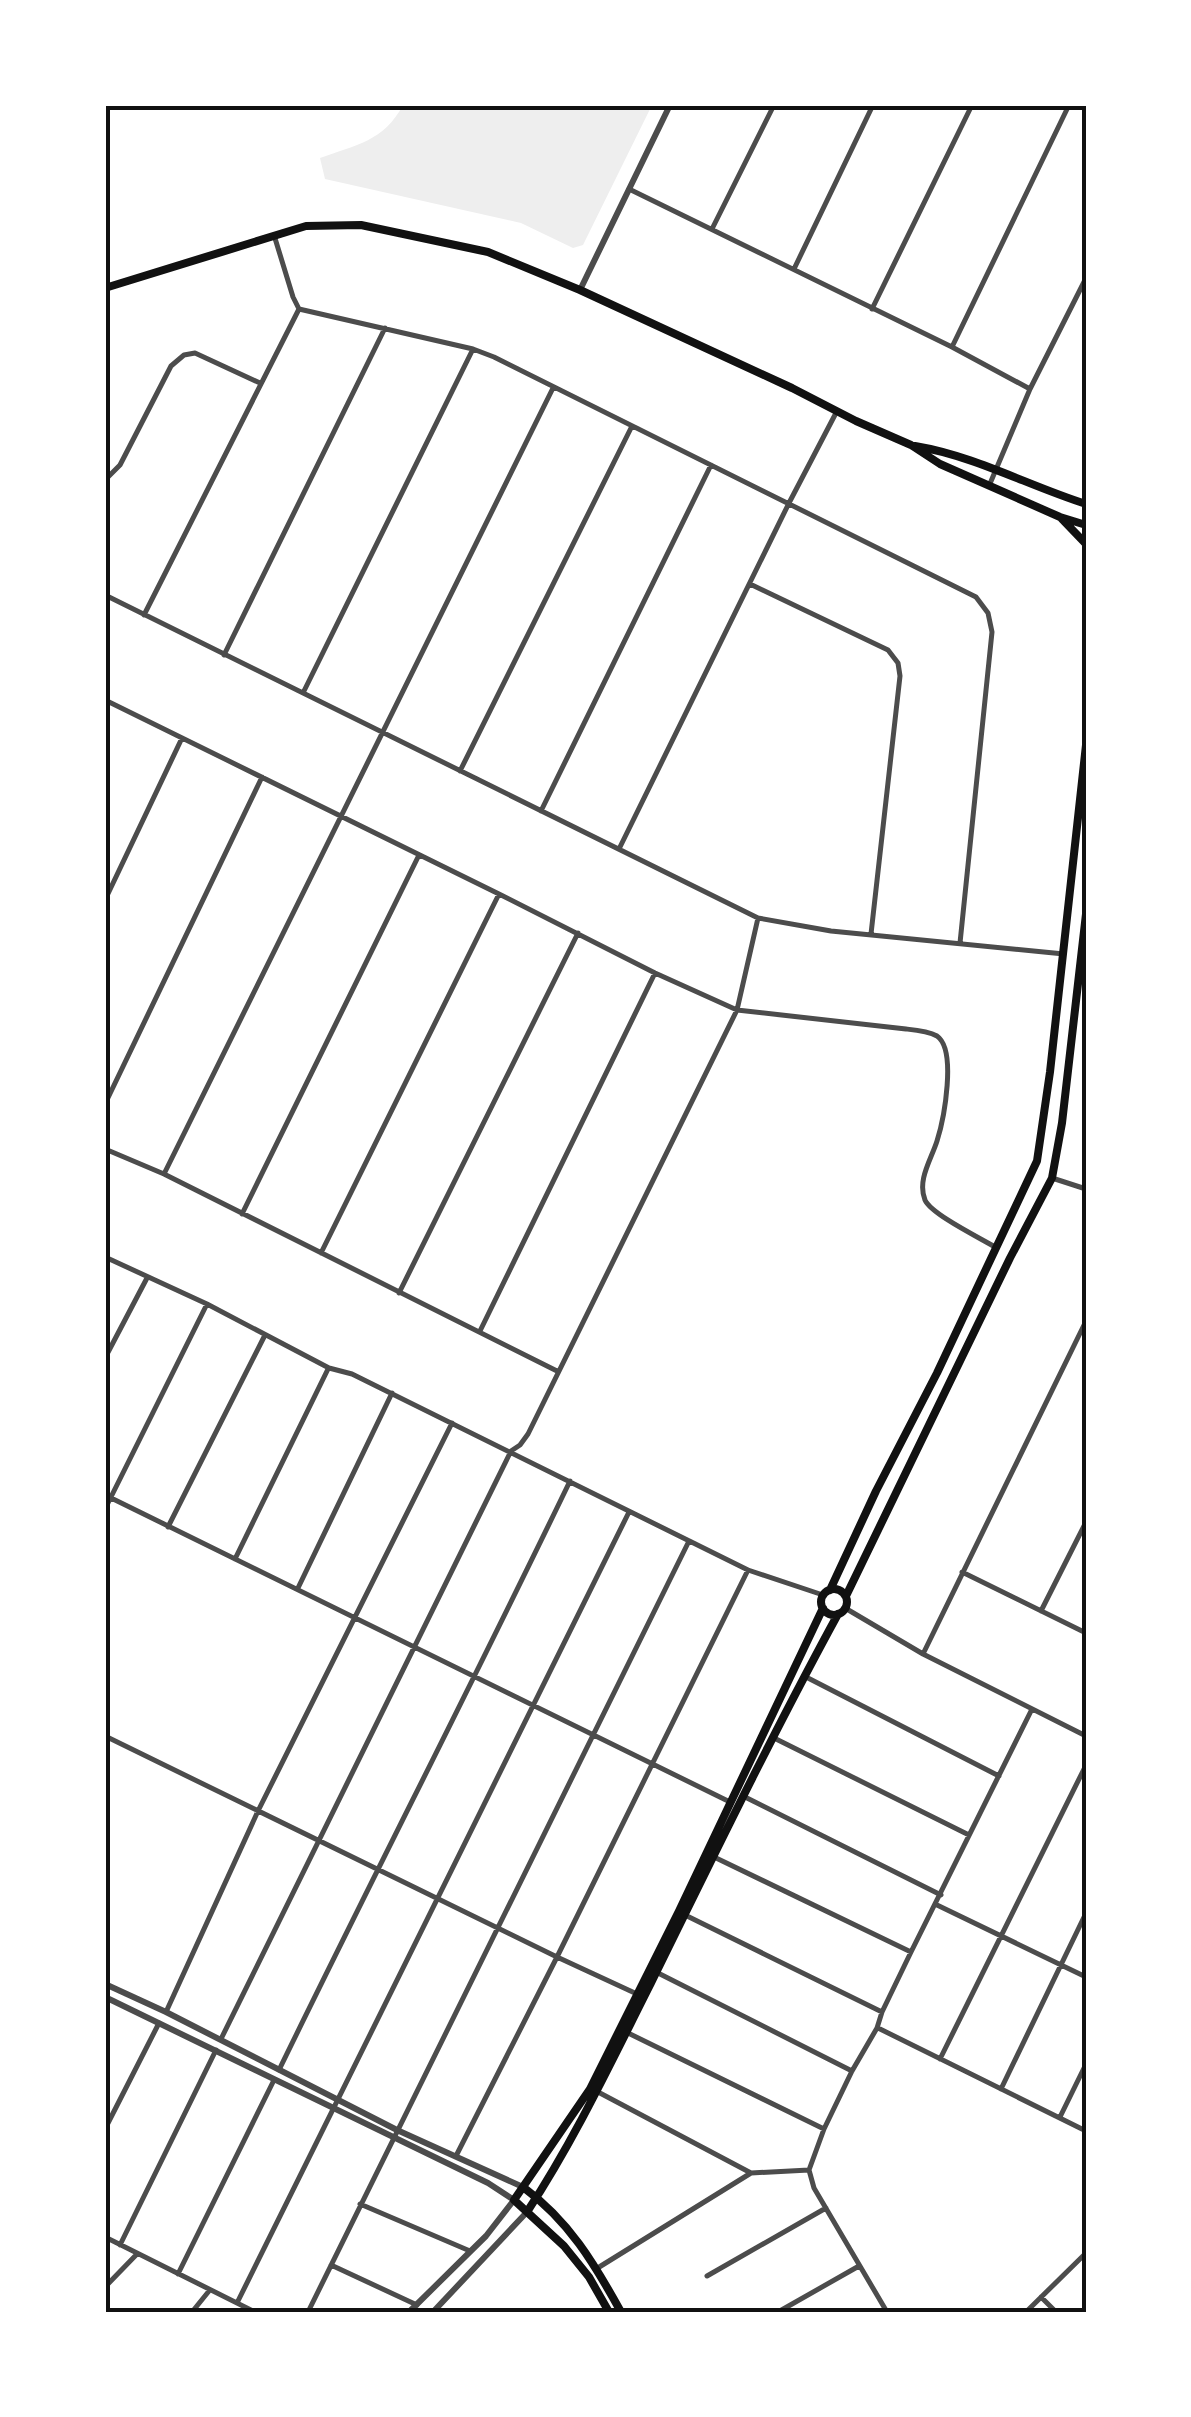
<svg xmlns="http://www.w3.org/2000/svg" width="1191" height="2417" font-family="'Work Sans',sans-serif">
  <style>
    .green { fill: #eee }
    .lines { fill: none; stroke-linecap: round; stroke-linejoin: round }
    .minor { stroke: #4c4c4c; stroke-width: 5 }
    .tertiary { stroke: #4c4c4c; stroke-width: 6 }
    .secondary { stroke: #111; stroke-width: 8 }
    .neatline { fill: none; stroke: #111; stroke-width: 4 }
  </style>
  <rect width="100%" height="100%" fill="#fff"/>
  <!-- green -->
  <path class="green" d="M403,105H652L583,245L573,248L521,223L325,179L320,158C356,145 384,141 403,105Z"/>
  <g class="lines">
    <!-- minor -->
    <path class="minor" d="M629,189L952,347L1030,389
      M712,229L774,105
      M274,235L293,297L299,309L473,349L494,357L976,597L988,613L992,632L960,943
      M794,269L873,105
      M872,309L972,105
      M952,347L1069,105
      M105,480L120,465L171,366L184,355L195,353L260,383
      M989,486L1030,389L1086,278
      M750,584L888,650L898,663L900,676L871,934
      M105,595L758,918L831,931L1064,954
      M144,615L299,309
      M224,655L385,328
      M303,693L473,349
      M105,700L499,894L655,973L737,1010L906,1029C916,1030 928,1031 937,1036C957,1050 944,1119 937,1141C931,1160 917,1180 925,1200C931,1214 980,1238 995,1247
      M460,771L632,426
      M541,811L711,465
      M620,847L789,503L837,411
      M105,900L182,738
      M105,1104L262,777
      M105,1149L164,1174L557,1371
      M164,1174L553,388
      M1052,1178L1086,1189
      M242,1214L419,855
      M321,1253L499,894
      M105,1257L207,1304L329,1368L352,1374L748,1570L823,1595
      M399,1293L578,933
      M480,1331L655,973
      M105,1358L147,1278
      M105,1495L730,1802
      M105,1509L207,1304
      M168,1527L265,1335
      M235,1559L328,1369
      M962,1572L1086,1633
      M298,1588L392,1393
      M845,1608L923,1654L1086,1736
      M1041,1611L1086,1522
      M923,1654L1086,1321
      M806,1677L999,1776
      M105,1736L557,1957L637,1994
      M774,1738L969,1835
      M743,1796L941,1895
      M714,1857L911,1952
      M937,1905L1086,1977
      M685,1915L882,2012
      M656,1972L852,2071
      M166,2012L258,1811L452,1423
      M878,2028L1086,2131
      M626,2032L824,2129
      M221,2039L511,1451L520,1445L528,1434L737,1010L758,918
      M940,2059L1086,1765
      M279,2070C375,1873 475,1678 570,1481
      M1001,2089L1086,1913
      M598,2092L751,2173L809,2170
      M1060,2117L1086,2064
      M105,2129L159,2023
      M456,2156L557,1957L748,1570
      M360,2204L470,2251
      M105,2237L255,2312
      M120,2245L216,2050
      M331,2265L417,2305
      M596,2269L751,2173
      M178,2274L274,2080
      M707,2276L826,2208
      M105,2287L137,2254
      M1041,2297L1056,2312
      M237,2303L629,1512
      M192,2312L209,2291
      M308,2312L689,1541
      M778,2312L859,2266
      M887,2312L814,2188L809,2170L824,2129L852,2071L877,2028L882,2012L911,1952L1032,1709
      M1026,2312L1086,2253"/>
    <!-- tertiary -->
    <path class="tertiary" d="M580,290L670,105
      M105,1984L166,2012L397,2130L523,2187
      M105,1997L488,2183L514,2200L486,2236L409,2312
      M433,2312L527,2212"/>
    <!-- secondary -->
    <path class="secondary" d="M105,288L306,226L361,225L488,252L580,290L792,388L856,421L911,445L940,464L1060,517L1086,525
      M915,446C975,456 1029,486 1086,504
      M1062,519L1086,544
      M821 1602a13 13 0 1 1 26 0a13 13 0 1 1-26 0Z
      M830,1590L876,1491L937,1373L1037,1161L1050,1072L1086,745
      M846,1596L1010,1258L1052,1178L1062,1123L1086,914
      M523,2187C569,2221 594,2263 621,2312
      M527,2212C575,2139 612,2060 651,1983C712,1859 772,1735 838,1614
      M609,2312L589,2277L564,2246L514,2200L590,2089L679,1911L823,1608"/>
  </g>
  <!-- border -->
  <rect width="1191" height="2417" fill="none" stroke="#ffffff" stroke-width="215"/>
  <rect x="108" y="108" width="976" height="2202" class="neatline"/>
</svg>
